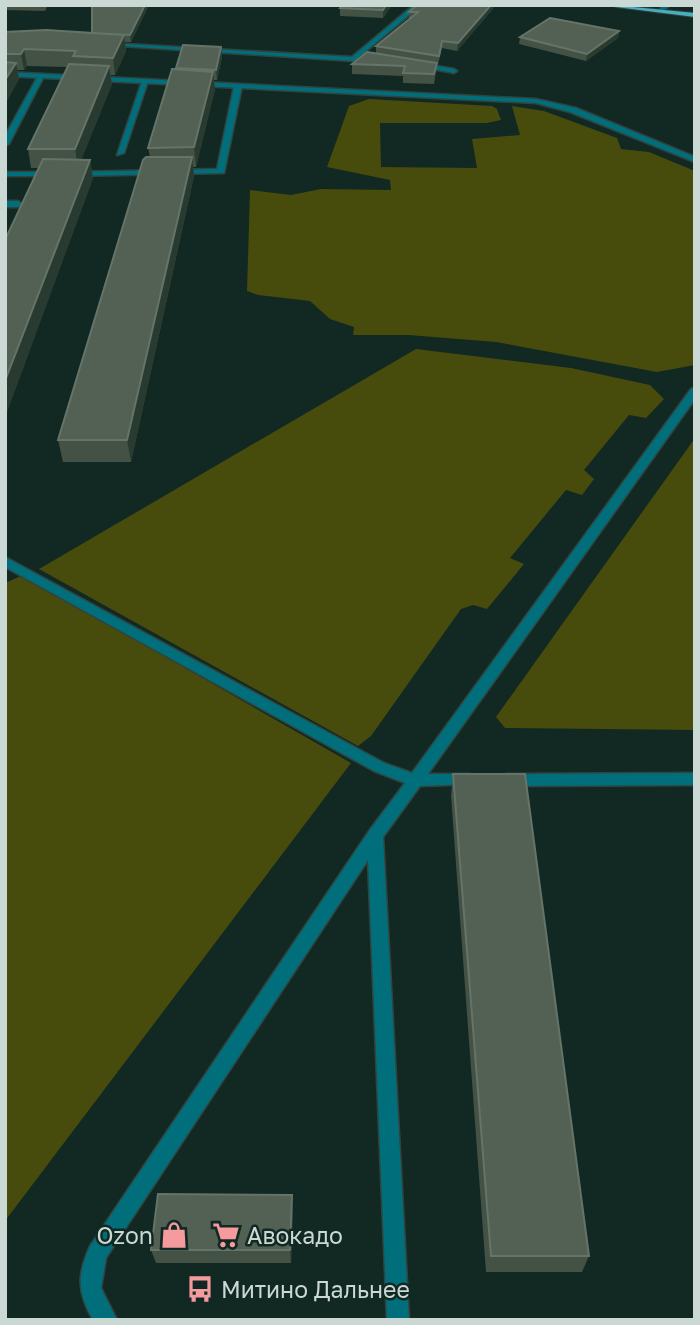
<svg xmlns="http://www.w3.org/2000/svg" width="700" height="1325" font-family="'Golos Text',sans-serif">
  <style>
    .green { fill: #474b0c }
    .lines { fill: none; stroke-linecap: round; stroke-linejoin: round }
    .lane-casing { stroke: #30443f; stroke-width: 3 }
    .street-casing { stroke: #30443f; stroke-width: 3 }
    .primary-casing { stroke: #30443f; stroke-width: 2 }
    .lane { fill: #016e7b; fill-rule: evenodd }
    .street { fill: #016e7b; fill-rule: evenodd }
    .primary { fill: #49afc0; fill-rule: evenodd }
    .wall { fill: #435244 }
    .shaded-wall { fill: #293b30 }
    .building { fill: #526154; stroke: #657468; stroke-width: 2 }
    .labels { text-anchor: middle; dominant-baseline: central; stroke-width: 5; stroke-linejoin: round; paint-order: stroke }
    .near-poi-label { font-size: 23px; fill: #cbd9d5; stroke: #122823; text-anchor: start }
  </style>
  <rect width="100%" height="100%" fill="#122823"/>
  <!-- green -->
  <path class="green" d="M369,99L492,106L497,109L501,120L487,123H380L381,167L477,168L472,139L520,135L512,106L544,111L617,138L621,149L649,152L695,171V365L657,372L496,342L408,335H353L354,327L330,319L310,301L258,295L247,291L250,190L291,195L321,189L391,190L390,180L327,167L349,106Z
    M416,349L571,368L650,385L664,399L646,418L629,415L584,470L594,479L582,495L566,490L510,558L524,564L487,609L473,605L461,609L371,736L358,746L39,569Z
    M695,438V730L505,728L496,717Z
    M23,575L351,763L5,1221V583Z"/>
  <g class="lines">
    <defs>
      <path id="lane" d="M419,63L454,69L457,71L454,73L417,66Z
        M41,74L44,76L9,144L5,146V136L38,76Z
        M145,79L148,81L124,153L117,155L142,81Z
        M238,84L242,86L224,173L73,176L69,174L73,172L217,169L234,86Z
        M5,172H53L57,174L53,176H5Z
        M5,201H18L22,204L18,207H5Z
        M695,388V399L428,774H469L474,776L477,780L474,784L420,786L383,837L409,1320H387L368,860L106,1258L101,1288L117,1320H93C77,1292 77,1275 90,1246L369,831L405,783L374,771L5,567V557L384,763L412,773L691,389Z
        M695,773V785L507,786L502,784L499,780L502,776L507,774Z"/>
      <path id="street" d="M414,5H421L354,61L105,45L108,43L352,57Z
        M663,5H670L662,12H658Z
        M5,72L536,99L576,108L695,157V162L570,112L536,103L5,76Z"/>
      <path id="primary" d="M612,5L695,13V17L616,7Z"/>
    </defs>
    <!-- lane casing -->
    <use href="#lane" class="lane-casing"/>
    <!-- street casing -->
    <use href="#street" class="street-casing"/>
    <!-- primary casing -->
    <use href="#primary" class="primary-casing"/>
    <!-- lane -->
    <use href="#lane" class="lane"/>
    <!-- street -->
    <use href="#street" class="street"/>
    <!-- primary -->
    <use href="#primary" class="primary"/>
  </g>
  <!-- wall -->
  <path class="wall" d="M5,5H48L45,11L5,10Z
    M92,5H149L131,42H125L126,51L115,75H110L112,84L81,160H90L93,179L38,168H31L28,149L67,67L27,66L24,70H17L19,79L5,104V32L92,33Z
    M392,5L383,18L340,16V8Z
    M496,5L457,51L442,48L438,64H437L434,84L403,83V76L352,74V64L376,53V46L409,19V12Z
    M619,31L618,38L586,61L519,44L520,37Z
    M221,47L222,57L217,80H214L215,89L196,167H193L194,176L131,462H63L58,440L150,157L148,148L176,68Z
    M453,774L589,1256L582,1272H486L451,796Z
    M293,1208L291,1263H156L151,1250Z"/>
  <!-- shaded-wall -->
  <path class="shaded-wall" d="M145,5H149L131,42L130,35Z
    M386,5H392L383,18V10Z
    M491,5H496L457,51L458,43Z
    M619,31L618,38L586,61L587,54Z
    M124,35L126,51L115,75L113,58Z
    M221,47L222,57L217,80L216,70Z
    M24,49L27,66L24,70L21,54Z
    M16,63L19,79L5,104V80Z
    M109,66L112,84L78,168L75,149Z
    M213,72L215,89L196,167L194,147Z
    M192,157L194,176L131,462L127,440Z
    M90,160L93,179L5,418V381Z
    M292,1195L293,1208L291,1263L290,1250Z"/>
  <!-- building -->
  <path class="building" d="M92,5H145L130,35L92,33Z
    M342,5H386L383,10L340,8Z
    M417,5H491L458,43L442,41L439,56L376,46L418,12H409Z
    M550,18L619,31L587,54L520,37Z
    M46,30L124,35L113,58L73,56L76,51L24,49L21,54H5V32Z
    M183,45L221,47L216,70L176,68Z
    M367,52L437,63L434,74L403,73L405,66L352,64Z
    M5,62L16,63L5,80Z
    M69,64L109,66L75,149H28Z
    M172,69L213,72L194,147L148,148Z
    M146,157H192L127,440H58L143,160Z
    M43,159L90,160L5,381V240Z
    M453,774H525L589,1256H491Z
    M158,1194L292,1195L290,1250H151Z"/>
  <!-- icons -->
  <defs>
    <symbol id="shop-bare" viewBox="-9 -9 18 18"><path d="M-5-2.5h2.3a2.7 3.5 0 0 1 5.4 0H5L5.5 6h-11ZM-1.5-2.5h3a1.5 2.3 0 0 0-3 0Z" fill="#f59b9e" stroke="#122823" stroke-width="2.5" paint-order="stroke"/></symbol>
    <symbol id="supermarket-bare" viewBox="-9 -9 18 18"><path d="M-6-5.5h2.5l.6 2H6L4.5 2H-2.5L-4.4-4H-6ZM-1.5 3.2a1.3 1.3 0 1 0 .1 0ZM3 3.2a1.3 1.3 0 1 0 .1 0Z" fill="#f59b9e" stroke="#122823" stroke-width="2.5" paint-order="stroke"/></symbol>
    <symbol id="bus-bare" viewBox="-9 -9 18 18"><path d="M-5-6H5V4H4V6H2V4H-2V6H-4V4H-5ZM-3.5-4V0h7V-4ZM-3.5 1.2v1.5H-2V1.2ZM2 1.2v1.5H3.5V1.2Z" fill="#f59b9e" stroke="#122823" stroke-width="2.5" paint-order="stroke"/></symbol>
  </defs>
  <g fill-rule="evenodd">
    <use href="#shop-bare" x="155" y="1216" width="38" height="38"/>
    <use href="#supermarket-bare" x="207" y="1216" width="38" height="38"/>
    <use href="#bus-bare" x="181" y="1270" width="38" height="38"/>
  </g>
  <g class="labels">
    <!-- near-poi labels -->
    <g class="near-poi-label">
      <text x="153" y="1235" text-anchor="end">Ozon</text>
      <text x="247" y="1235">Авокадо</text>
      <text x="221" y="1289">Митино Дальнее</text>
    </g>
  </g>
  <!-- border -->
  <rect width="700" height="1325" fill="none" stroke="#cbd9d5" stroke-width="14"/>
</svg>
